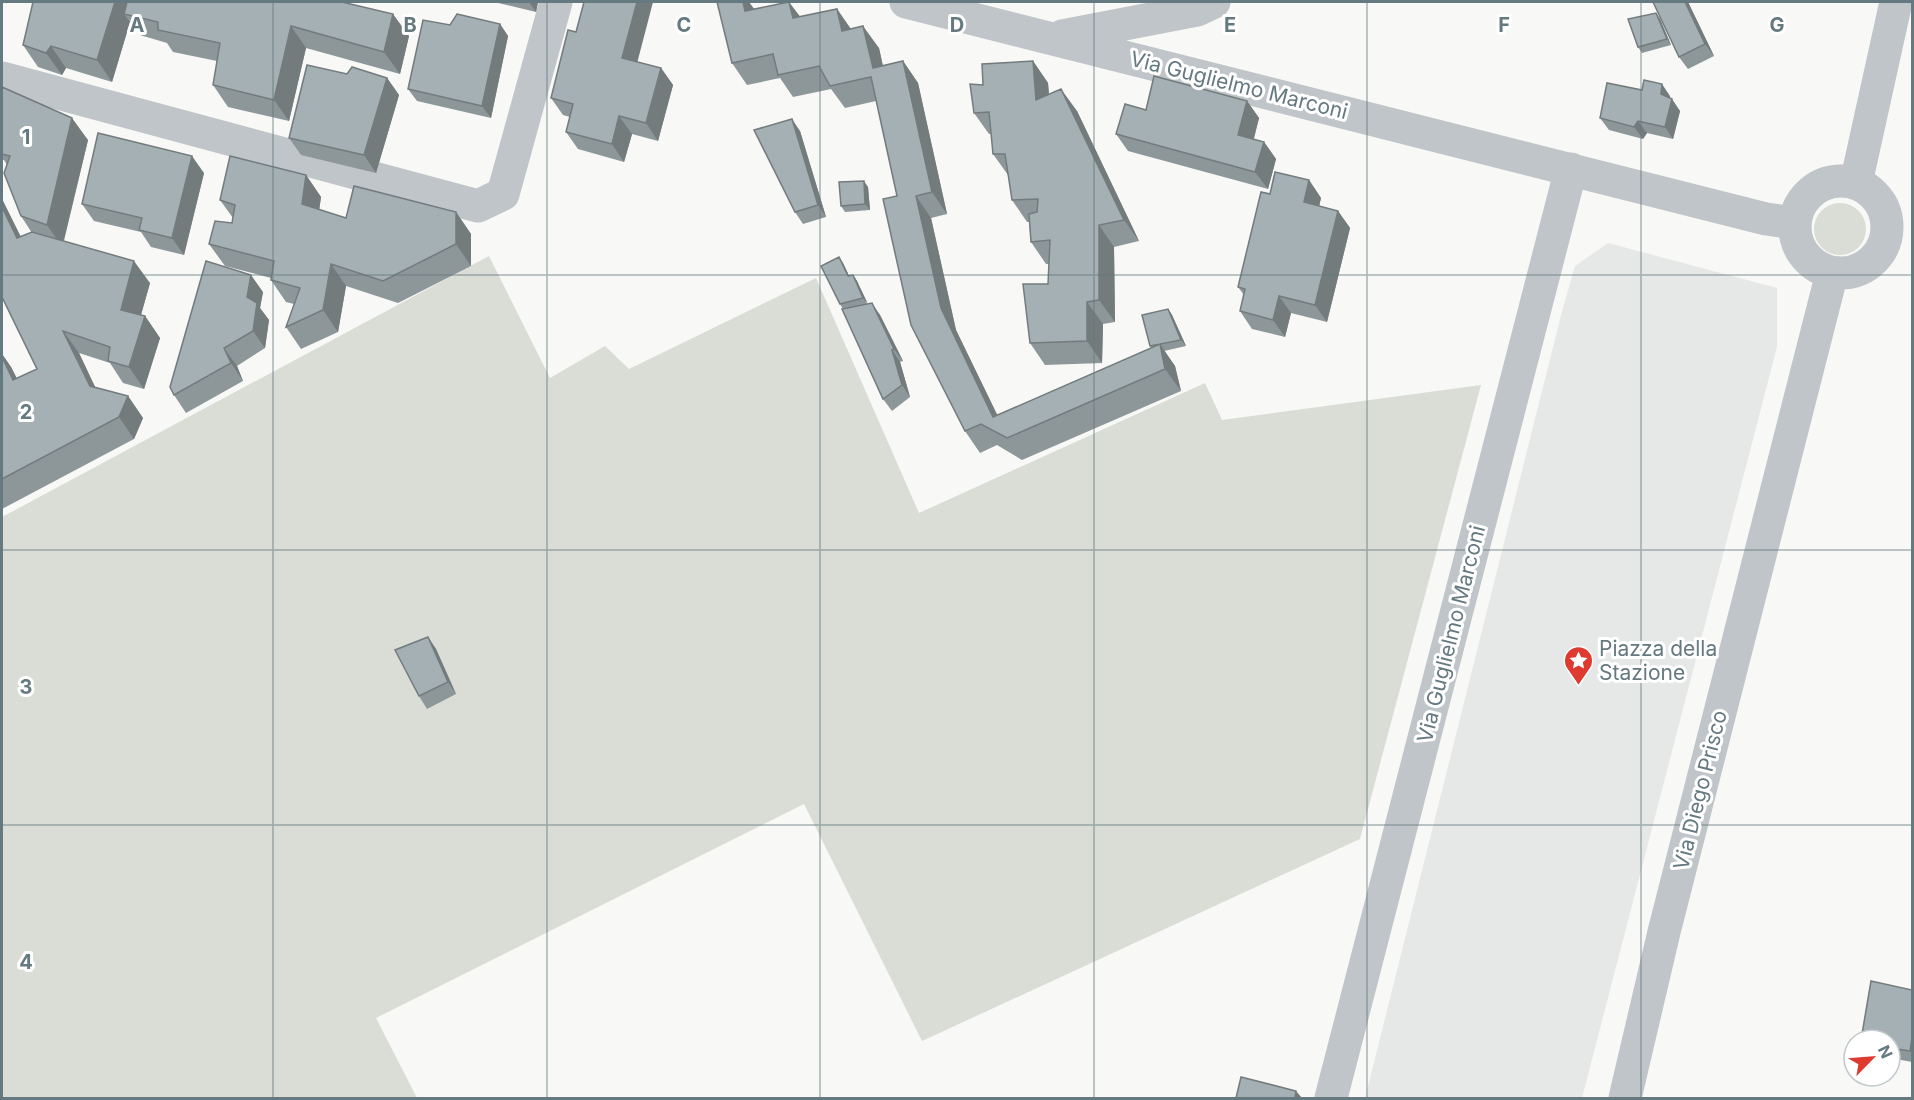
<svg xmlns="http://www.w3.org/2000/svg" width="1914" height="1100" font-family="Inter,sans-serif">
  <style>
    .built { fill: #e6e8e7 }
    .green { fill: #d9ddd5 }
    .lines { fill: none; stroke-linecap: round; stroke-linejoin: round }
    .minor { stroke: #bfc5c8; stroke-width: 33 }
    .wall { fill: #8d979a }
    .shaded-wall { fill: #737b7d }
    .building { fill: #a4b0b3; stroke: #737b7d; stroke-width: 1.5 }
    .grid { fill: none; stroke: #647980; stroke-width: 1.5; stroke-opacity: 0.55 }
    .labels { text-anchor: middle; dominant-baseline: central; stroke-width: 6; stroke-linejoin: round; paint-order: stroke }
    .street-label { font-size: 21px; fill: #647980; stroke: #fff }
    .poi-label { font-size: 21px; fill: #647980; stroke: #fff; text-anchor: start }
    .grid-label { font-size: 20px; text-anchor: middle; font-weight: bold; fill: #647980; stroke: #fff; stroke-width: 6; stroke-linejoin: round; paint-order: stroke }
  </style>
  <rect width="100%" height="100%" fill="#f8f8f6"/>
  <!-- built -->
  <path class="built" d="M1608,243L1777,288V347L1582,1098H1365L1561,315L1575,266Z"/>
  <!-- green -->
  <path class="green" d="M1814 229a26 26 0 1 1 52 0a26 26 0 1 1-52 0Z
    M489,256L550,378L605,346L629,369L816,278L919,513L1205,383L1222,420L1481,385L1360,839L922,1041L804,804L376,1018L417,1098H2V517Z"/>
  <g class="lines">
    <!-- minor -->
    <path class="minor" d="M906,2L1766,219L1795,223
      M1062,36L1197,10L1214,2
      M2,78L478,206L503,194L556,2
      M1795 227a46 46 0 1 1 92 0a46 46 0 1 1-92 0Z
      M1856,183L1896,2
      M1331,1098L1571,169
      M1625,1098L1664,932L1832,273"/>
  </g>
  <!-- wall -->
  <path class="wall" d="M33,2L409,36L400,74L306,48L289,121L228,107L213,85L217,61L173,52L167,43L140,35L130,22L112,82L66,68L62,75L38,67L23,45Z
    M494,2H538L536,12Z
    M1688,2L1714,56L1688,69L1679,57Z
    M754,9L800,17L837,9L851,29L879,48L883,66L903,61L918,83L947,214L931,218L956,330L997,415L1151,348L1150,346L1168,309L1172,315L1186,346L1164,351L1175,366L1181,391L1022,460L997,445L980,453L965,431L897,196L876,101L845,108L831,89L793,97L780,78L747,85L732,63Z
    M1656,13L1660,19L1671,45L1642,53L1638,47Z
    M500,24L508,36L491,118L417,101L408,89L450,25Z
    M1033,61L1048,83L1049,94L1077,111L1139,241L1114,247L1115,322L1103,324L1102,363L1045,365L1030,343L1048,284L1049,264H1046L1031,242L1029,222H1027L1012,200L1008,175L993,154L991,134H989L974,113L983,85Z
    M638,62L661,68L673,85L658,141L632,134L624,162L578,149L566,132L570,117L563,115L551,98Z
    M347,74L387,78L399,95L376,173L301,155L289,138Z
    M2,87L88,140L64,241L150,283L141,315L145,316L160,338L144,389L123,383L110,363L79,353L95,387L128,396L143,418L134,439L2,509V354L11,367L17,379L37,369L2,297V199L21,237L32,233L21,216L7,165L4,160H2Z
    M1670,96V98L1680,111L1673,139L1647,133L1643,139L1609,130L1600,118Z
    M1247,101L1259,118L1254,139L1264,142L1276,159L1268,189L1128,151L1116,134L1146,110Z
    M800,131L826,217L803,224L795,212Z
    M204,173L184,255L151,247L141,232L94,221L82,204Z
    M306,175L321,197L319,210L346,218L456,212L471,234V266L398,303L346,286L338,332L301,349L286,327L294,304L286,302L271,280V278L225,266L209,244L232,223L233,218L220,200Z
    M1309,180L1321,198L1319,206L1338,211L1350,228L1327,322L1291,313L1285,337L1252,329L1240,311L1244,295L1238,287L1270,194Z
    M868,187L870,210L845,212L841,206Z
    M839,257L843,263L849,276L853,275L857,281L867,304L880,315L903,361L900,362L910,397L892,411L883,399L843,309L840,304Z
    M263,292L260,308L269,320L265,348L237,366L243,381L186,413L174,395Z
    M428,637L436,649L456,694L427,709L419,696Z
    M1912,990V1062L1890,1058V1040Z"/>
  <!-- shaded-wall -->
  <path class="shaded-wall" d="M115,2H137L124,14L130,22L112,82L97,60Z
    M529,2H538L536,12Z
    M637,2H653L634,75L622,58Z
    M743,2H749L755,10L745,11Z
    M789,2L805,23L793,18Z
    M1685,2H1688L1714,56L1705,44Z
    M837,9L852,31H842Z
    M1656,13L1660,19L1671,45L1667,39Z
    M393,14L409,36L400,74L384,52Z
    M500,24L508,36L491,118L482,106Z
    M291,26L306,48L289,121L274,100Z
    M863,26L879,48L888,90L873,68Z
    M51,46L66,68L62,75L46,53Z
    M903,61L918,83L947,214L932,192Z
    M1033,61L1048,83L1051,122L1036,100Z
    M661,68L673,85L658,141L646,123Z
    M387,78L399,95L376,173L364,155Z
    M1662,84L1670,96V106L1661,94Z
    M1061,89L1077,111L1139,241L1124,220Z
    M1672,99L1680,111L1673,139L1665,127Z
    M1247,101L1259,118L1250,152L1238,135Z
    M619,116L632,134L624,162L612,144Z
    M72,118L88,140L62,247L47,225Z
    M792,119L800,131L826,217L818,205Z
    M1638,121L1647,133L1643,139L1634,127Z
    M1264,142L1276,159L1268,189L1255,172Z
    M192,156L204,173L184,255L172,238Z
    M306,175L321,197L317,226L302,204Z
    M1309,180L1321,198L1316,220L1304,202Z
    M864,181L868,187L870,210L865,204Z
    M916,196L931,218L956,330L1009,439L993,417L941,308Z
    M2,199L32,260L17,238L2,207Z
    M1338,211L1350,228L1327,322L1315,305Z
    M456,212L471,234V266L456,244Z
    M1099,225L1114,247L1115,322L1099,300Z
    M839,257L843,263L852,282L848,276Z
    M134,261L150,283L136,332L121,310Z
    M331,264L346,286L338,332L323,310Z
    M251,275L263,292L260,308L269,320L265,348L253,331L247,297Z
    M853,275L857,281L868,304L863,298Z
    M1279,296L1291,313L1285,337L1273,320Z
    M1087,302L1103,324L1102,363L1087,341Z
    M872,303L880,315L903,361L894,349Z
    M1168,309L1172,315L1186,346L1181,340Z
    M145,316L160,338L144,389L129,367Z
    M63,331L79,353L105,408L90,386Z
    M1160,344L1175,366L1181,391L1165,369Z
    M224,348L237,366L243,381L231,363Z
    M892,350L900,362L910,397L902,385Z
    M2,354L11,367L29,402L13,380L2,357Z
    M128,396L143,418L134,439L119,417Z
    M428,637L436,649L456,694L448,682Z
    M1912,1037V1055L1910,1051Z
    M1296,1091L1302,1098H1295Z"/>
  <!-- building -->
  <path class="building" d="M33,2H115L97,60L51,46L46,53L23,45Z
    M127,2H342L393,14L384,52L291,26L274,100L213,85L220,43L158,30V22L124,14Z
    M584,2H637L622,58L661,68L646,123L619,116L612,144L566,132L573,104L551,98L568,30L576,32Z
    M717,2H743L745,11L789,2L793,18L837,9L842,31L863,26L873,68L903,61L932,192L916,196L941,308L993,417L1160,344L1165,369L1007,438L981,424L965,431L911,325L883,199L897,196L871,77L830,86L819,66L778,75L773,54L732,63Z
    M1653,2H1685L1705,44L1679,57Z
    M1656,13L1667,39L1638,47L1628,19Z
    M457,14L500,24L482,106L408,89L423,20L450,25Z
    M1033,61L1036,100L1061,89L1124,220L1099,225V300L1087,302V341L1030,343L1023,284H1048L1050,240L1031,242L1029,214L1037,212L1038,199L1012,200L1005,154H993L989,112L974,113L970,84L983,85L982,64Z
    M307,65L347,74L352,67L387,78L364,155L289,138Z
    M1154,76L1247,101L1238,135L1264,142L1255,172L1116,134L1125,104L1146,110Z
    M1644,80L1662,84L1661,94L1672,99L1665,127L1638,121L1634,127L1600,118L1607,83L1642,90Z
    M2,87L72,118L47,225L21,216L4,173L10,156L2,154Z
    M792,119L818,205L795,212L754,130Z
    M98,133L192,156L172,238L139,230L142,218L82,204Z
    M230,156L306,175L302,204L346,218L354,186L456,212V244L383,281L331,264L323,310L286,327L300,288L271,280L274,261L209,244L215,221L232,223L235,205L220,200Z
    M1275,172L1309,180L1304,202L1338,211L1315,305L1279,296L1273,320L1240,311L1245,289L1238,287L1261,192L1270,194Z
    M864,181L865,204L841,206L839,182Z
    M2,207L17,238L32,232L134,261L121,310L145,316L129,367L108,361L110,347L63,331L90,386L128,396L119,417L2,479V357L13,380L37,369L2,297Z
    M839,257L848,276L853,275L863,298L840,304L821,266Z
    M206,261L251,275L247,297L257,303L253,331L224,348L231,363L174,395L170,387Z
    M872,303L894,349L892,350L902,385L883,399L842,309Z
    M1168,309L1181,340L1150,346L1142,315Z
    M428,637L448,682L419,696L395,650Z
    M1871,981L1912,990V1037L1910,1051L1890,1048V1040H1861Z
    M1241,1077L1296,1091L1295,1098H1236Z"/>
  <!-- grid -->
  <path class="grid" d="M273,2V1098M547,2V1098M820,2V1098M1094,2V1098M1367,2V1098M1641,2V1098M2,275H1912M2,550H1912M2,825H1912"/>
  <!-- icons -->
  <defs>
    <symbol id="sight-pin" viewBox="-11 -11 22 30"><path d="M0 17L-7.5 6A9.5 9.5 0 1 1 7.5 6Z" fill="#df3a2f" stroke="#fff"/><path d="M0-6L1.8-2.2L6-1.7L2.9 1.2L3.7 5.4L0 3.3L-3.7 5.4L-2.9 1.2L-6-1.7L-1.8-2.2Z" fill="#fff"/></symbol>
  </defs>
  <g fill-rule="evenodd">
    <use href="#sight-pin" x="1562" y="644" width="33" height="45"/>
  </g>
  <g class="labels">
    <!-- street labels -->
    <g class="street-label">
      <text transform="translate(1239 85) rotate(14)">Via Guglielmo Marconi</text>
      <text transform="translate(1451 634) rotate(-76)">Via Guglielmo Marconi</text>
      <text transform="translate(1700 790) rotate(-76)">Via Diego Prisco</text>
    </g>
    <!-- poi labels -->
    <g class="poi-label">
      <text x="1599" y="648">Piazza della<tspan x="1599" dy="24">Stazione</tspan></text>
    </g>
  </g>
  <g class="grid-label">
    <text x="137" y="32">A</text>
    <text x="410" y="32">B</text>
    <text x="684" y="32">C</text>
    <text x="957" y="32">D</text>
    <text x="1230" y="32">E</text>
    <text x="1504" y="32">F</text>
    <text x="1777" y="32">G</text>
    <text x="26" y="144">1</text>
    <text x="26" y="419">2</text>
    <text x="26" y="694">3</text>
    <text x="26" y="969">4</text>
  </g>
  <!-- border -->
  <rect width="1914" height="1100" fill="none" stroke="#647980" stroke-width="6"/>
  <!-- north arrow -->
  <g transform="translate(1872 1058) rotate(65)"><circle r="28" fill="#ffffff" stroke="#c1c9cc" stroke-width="1.5"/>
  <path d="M0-4.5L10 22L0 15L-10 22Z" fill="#df3a2f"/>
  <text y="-9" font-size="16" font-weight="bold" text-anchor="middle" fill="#647980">N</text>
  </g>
</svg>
